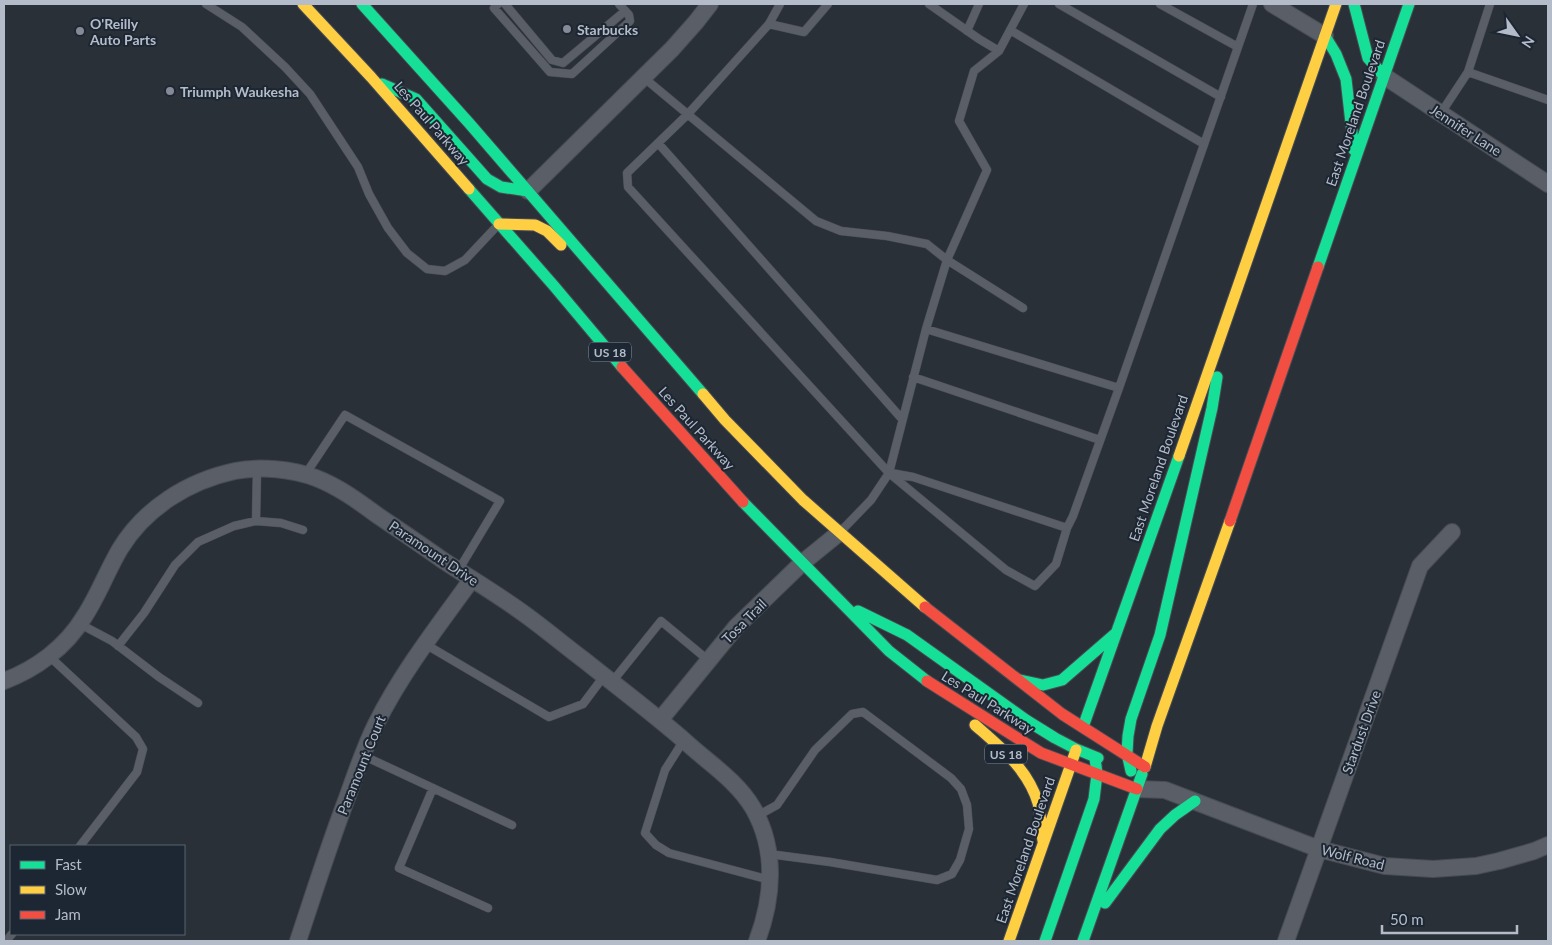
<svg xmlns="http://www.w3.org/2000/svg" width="1552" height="945" font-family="Lato,sans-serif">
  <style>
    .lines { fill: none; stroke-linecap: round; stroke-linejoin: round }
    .lane-casing { stroke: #484c53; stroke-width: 9 }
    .street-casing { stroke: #484c53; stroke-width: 18 }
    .fast-casing { stroke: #484c53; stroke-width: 13 }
    .slow-casing { stroke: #484c53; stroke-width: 13 }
    .jam-casing { stroke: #484c53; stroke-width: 13 }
    .lane { stroke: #5a5e66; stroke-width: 8 }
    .street { stroke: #5a5e66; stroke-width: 16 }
    .fast { stroke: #16e098; stroke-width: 11 }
    .slow { stroke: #ffcf43; stroke-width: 11 }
    .jam { stroke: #f24e42; stroke-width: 11 }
    .poi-dot { fill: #848b96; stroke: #1d2633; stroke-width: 2 }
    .labels { text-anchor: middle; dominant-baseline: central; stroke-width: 4; stroke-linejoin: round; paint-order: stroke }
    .shield { fill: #1d2633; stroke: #878f9c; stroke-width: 1 }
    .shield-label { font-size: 12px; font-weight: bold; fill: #b4bcc9 }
    .poi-label { font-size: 14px; font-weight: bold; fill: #b4bcc9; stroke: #1d2633; text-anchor: start }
    .street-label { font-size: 14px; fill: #b4bcc9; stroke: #1d2633 }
  </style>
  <rect width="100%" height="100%" fill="#2a3038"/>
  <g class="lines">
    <defs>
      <path id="lane" d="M206,4L242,27L285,67L310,94L358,167L369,194L388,228L407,253L427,269L445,271L465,260L497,226
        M498,4L494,8L550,72L572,74L630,21L629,15L619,4
        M505,4L552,60L563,63L625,11
        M780,4L769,24L688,114L627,173L628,187L889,473L1006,570L1035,586L1056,564L1067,528L1073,516L1119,388L1253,4
        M929,4L979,39L999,51
        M1059,4L1221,97
        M1160,4L1238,47
        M1490,4L1468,72L1548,100
        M769,24L804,32L828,4
        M1010,30L1204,144
        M967,31L979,4
        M643,77L816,221L841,231L887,236L927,244L947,260L926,329L889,473L871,500L842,530
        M1441,113L1468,72
        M658,143L902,419
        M1023,308L947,260L987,170L959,121L974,71L999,51L1024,4
        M926,329L1119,388
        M913,377L1100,440
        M891,473L913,477L1067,528
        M305,475L345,415L500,501L458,571
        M256,521L257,470
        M80,624L112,641L159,677L198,703
        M425,644L549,717L583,704L604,676
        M118,646L144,613L175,565L198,542L234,526L256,521L281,523L303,530
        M49,656L136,737L143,749L137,772L80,846
        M612,682L661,621L708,660
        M684,740L665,770L645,833L656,845L669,853L770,880
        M362,755L512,825
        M433,788L399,868L488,908
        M757,816L777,805L815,750L852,714L863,712L951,778L961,789L967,805L969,829L960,860L952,874L937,880L830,862L769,854
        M6,941L12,934"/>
      <path id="street" d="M1272,4L1325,36
        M1384,76L1548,184
        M528,191L672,49L696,22L710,4
        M4,681C36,669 66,647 84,617C98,596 107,571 120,549C145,508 188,481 235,471C260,466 292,469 316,478C339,487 358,501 377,515C399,530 420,544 441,559C468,577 497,594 523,613C544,628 564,645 584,660C619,688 654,714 687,743C710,764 737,781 753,808C777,850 773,898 757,941
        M660,720L736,627L802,563L839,533
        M1137,789L1165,790L1319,849L1385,866L1433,869L1476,866L1499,861L1534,851L1548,845
        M298,941C314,893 329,845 347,798C356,773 364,748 376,724C402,672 438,626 472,579
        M1286,941L1420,566L1452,532"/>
      <path id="fast" d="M362,4L469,123L703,394
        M1354,4L1368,58L1384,76
        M1325,36L1336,54L1346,79L1354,150
        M382,84L416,99L487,179L501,187L528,191
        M469,189L554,286L622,367
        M1318,267L1409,4
        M743,502L889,651L927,681
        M858,611L907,635L1026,720L1055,738L1076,749L1098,758
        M1020,680L1043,685L1062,680L1115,634
        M1083,727L1179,456
        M1131,771L1127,753L1128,736L1131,719L1160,635L1212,408L1217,377
        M1105,903L1160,829L1175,815L1195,801
        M1045,941L1094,799L1097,774L1095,758
        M1083,941L1142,774"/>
      <path id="slow" d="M303,4L371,77L469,189
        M499,224L535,225L547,231L561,245
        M703,394L725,420L803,500L925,607
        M1179,456L1336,4
        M975,725C1000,747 1028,769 1038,803C1041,815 1041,828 1043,841
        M1145,767L1157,726L1230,521
        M1009,941L1076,750"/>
      <path id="jam" d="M622,367L743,502
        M1230,521L1318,267
        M925,607L1062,714L1145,767
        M927,681L1041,753L1137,789"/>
    </defs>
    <!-- lane casing -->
    <use href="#lane" class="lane-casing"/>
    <!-- street casing -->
    <use href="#street" class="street-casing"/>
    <!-- fast casing -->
    <use href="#fast" class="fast-casing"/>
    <!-- slow casing -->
    <use href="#slow" class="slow-casing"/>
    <!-- jam casing -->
    <use href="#jam" class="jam-casing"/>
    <!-- lane -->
    <use href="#lane" class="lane"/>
    <!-- street -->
    <use href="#street" class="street"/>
    <!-- fast -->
    <use href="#fast" class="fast"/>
    <!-- slow -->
    <use href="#slow" class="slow"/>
    <!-- jam -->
    <use href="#jam" class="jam"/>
  </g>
  <!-- markers -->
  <g class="poi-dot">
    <circle cx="567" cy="29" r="5"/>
    <circle cx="80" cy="31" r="5"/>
    <circle cx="170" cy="91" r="5"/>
  </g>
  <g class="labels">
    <!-- shield labels -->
    <g class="shield">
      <rect x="589" y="342.5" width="42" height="19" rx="4"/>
      <rect x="985" y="744.5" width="42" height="19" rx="4"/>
    </g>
    <g class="shield-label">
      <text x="610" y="352">US 18</text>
      <text x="1006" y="754">US 18</text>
    </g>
    <!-- poi labels -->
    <g class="poi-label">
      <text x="90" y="23">O'Reilly<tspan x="90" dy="16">Auto Parts</tspan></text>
      <text x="577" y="29">Starbucks</text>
      <text x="180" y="91">Triumph Waukesha</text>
    </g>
    <!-- street labels -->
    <g class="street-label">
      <text transform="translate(1355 113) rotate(-71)">East Moreland Boulevard</text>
      <text transform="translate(432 123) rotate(49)">Les Paul Parkway</text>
      <text transform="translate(1466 130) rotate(33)">Jennifer Lane</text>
      <text transform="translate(697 428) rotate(48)">Les Paul Parkway</text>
      <text transform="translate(1158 468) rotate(-71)">East Moreland Boulevard</text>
      <text transform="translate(434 553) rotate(34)">Paramount Drive</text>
      <text transform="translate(744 621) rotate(-45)">Tosa Trail</text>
      <text transform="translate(988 702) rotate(32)">Les Paul Parkway</text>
      <text transform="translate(1361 732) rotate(-70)">Stardust Drive</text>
      <text transform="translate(361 765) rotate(-68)">Paramount Court</text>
      <text transform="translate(1025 850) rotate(-71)">East Moreland Boulevard</text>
      <text transform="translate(1353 857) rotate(14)">Wolf Road</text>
    </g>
  </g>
  <!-- border -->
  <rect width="1552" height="945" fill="none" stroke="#b4bcc9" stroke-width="10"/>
  <!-- legend -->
  <rect x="10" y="845" width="175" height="90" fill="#1d2633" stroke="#59626f"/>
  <rect x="20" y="861" width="25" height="8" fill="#16e098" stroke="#59626f"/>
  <text x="55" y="870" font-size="15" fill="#b4bcc9">Fast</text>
  <rect x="20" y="886" width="25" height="8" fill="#ffcf43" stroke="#59626f"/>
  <text x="55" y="895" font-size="15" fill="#b4bcc9">Slow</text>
  <rect x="20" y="911" width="25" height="8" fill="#f24e42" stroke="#59626f"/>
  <text x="55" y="920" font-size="15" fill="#b4bcc9">Jam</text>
  <!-- north arrow -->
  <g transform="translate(1517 35) rotate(123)" stroke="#1d2633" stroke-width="4" paint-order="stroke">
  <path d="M0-4L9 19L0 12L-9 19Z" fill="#b4bcc9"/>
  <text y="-8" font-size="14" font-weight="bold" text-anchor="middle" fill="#b4bcc9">N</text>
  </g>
  <!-- scale -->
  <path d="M1382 925v8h135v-8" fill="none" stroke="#b4bcc9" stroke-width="2.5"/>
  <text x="1390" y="925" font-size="15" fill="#b4bcc9" stroke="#1d2633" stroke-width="4" paint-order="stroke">50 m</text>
</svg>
